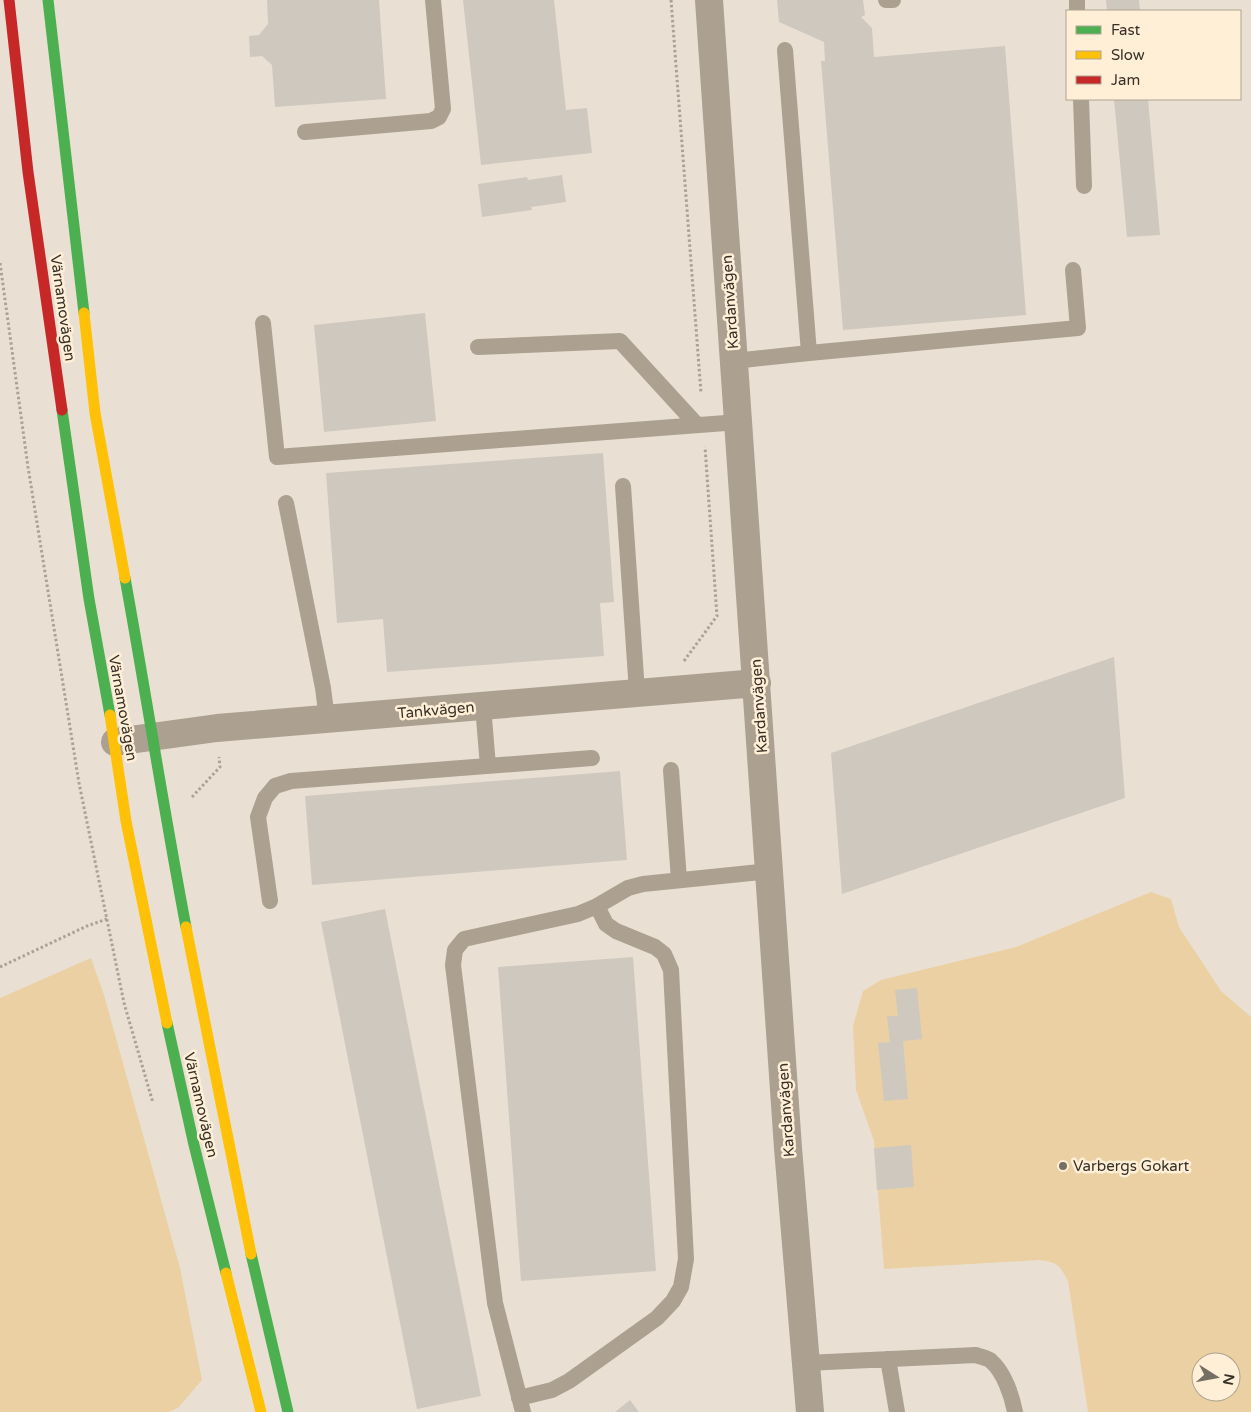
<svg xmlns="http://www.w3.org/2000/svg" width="1251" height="1412" font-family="'Varela Round',sans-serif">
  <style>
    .green { fill: #ebd0a3; fill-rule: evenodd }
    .building { fill: #cfc8be }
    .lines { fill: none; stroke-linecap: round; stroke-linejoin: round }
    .path { stroke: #aba295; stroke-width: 3; stroke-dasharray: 2.5 2.5; stroke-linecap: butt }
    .lane { stroke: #aca090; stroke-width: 16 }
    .street { stroke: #aca090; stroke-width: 28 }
    .fast { stroke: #4caf50; stroke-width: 11 }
    .slow { stroke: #ffc107; stroke-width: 11 }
    .jam { stroke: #c62828; stroke-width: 11 }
    .poi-dot { fill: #756e63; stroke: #ffefd7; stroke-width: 2 }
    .labels { text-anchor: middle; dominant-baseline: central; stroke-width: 5; stroke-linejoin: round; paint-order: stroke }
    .street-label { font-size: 15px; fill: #363027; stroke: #ffefd7 }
    .poi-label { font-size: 15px; fill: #363027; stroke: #ffefd7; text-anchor: start }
  </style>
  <rect width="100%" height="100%" fill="#e9e0d3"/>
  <!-- green -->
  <path class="green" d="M1151,892L1171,899L1179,927L1221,991L1251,1017V1412H1088L1068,1281C1059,1265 1059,1263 1040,1260L884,1269L874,1141L856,1090L853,1026L863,991L881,980L1016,947ZM1201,1362H1231V1392H1201Z
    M91,958L104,995L180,1268L202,1380L178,1408L168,1412H0V998Z"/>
  <!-- building -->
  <path class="building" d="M267,0H379L386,99L275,107L272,65L262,56L250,57L249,36L259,35L268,24Z
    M463,0H554L566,110L587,108L592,153L481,165Z
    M777,0H863L865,15L861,17L872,28L874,57L1005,46L1026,315L843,330L821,61H825L824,42L779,22Z
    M1106,0H1139L1140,11H1107Z
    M1114,99H1148L1160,235L1127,237Z
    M562,175L566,202L531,207L532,210L482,217L478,184L527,177L528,180Z
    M425,313L436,421L324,432L314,325Z
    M603,453L614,602L600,603L604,656L387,672L383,619L337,623L326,473Z
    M1114,657L1125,798L842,894L831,753Z
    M620,771L627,860L312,885L305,796Z
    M385,909L481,1396L417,1409L321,922Z
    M633,957L656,1271L521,1281L498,967Z
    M917,988L922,1039L903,1041L908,1099L884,1101L878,1043L890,1042L887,1016H898L895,990Z
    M911,1145L914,1187L877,1190L874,1148Z
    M630,1400L639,1412H615Z"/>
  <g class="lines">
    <!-- path -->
    <path class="path" d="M671,0L701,393
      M0,263L28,467L79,783L124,1003L153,1103
      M684,661L717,616L705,447
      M192,797L220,767L219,757
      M0,967L87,926L107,919"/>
    <!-- lane -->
    <path class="lane" d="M886,0H893
      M1077,0V11
      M1081,99L1084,186
      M305,132L431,121L439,117L443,109L433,0
      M263,323L277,457L739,422
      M478,347L620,341L697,425
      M809,353L1078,328L1073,270
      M734,361L809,353L785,50
      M623,486L637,692
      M286,503L323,688L327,719
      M483,706L488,766
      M671,770L679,880
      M270,901L258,817L265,798L275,786L291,781L592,758
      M888,1359L897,1412
      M806,1363L976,1355C981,1357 988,1358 991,1361C1004,1372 1012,1396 1015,1412
      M519,1398L552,1390L569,1381L657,1318L673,1301L681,1287L686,1259L671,970L664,954L655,947L616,931L606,924L597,906
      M523,1412L495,1303L453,965L455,950L464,939L578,914L597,906L628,888L643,884L770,871"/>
    <!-- street -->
    <path class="street" d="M709,0L788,1148L810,1412
      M115,742L217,728L757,683"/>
    <!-- fast -->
    <path class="fast" d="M48,0L84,313
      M62,410L89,599L110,715
      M125,578C146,694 164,811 186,927
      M167,1023L194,1145L226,1273
      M251,1254L288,1412"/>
    <!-- slow -->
    <path class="slow" d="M84,313L95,413L125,578
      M110,715L126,821L167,1023
      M186,927L251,1254
      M226,1273L261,1412"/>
    <!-- jam -->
    <path class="jam" d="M9,0L28,172L62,410"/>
  </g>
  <!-- markers -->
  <circle class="poi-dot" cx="1063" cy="1166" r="5"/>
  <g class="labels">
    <!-- street labels -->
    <g class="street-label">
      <text transform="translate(730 302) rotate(-94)">Kardanvägen</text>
      <text transform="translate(63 308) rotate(82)">Värnamovägen</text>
      <text transform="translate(759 706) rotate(-94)">Kardanvägen</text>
      <text transform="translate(123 708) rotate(80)">Värnamovägen</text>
      <text transform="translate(436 710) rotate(-5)">Tankvägen</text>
      <text transform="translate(201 1105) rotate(77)">Värnamovägen</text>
      <text transform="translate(786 1110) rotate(-94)">Kardanvägen</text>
    </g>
    <!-- poi labels -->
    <g class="poi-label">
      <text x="1073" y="1166">Varbergs Gokart</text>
    </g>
  </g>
  <!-- legend -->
  <rect x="1066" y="10" width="175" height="90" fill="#ffefd7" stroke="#afa391"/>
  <rect x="1076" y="26" width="25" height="8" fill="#4caf50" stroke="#afa391"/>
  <text x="1111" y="35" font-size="15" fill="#363027">Fast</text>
  <rect x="1076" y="51" width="25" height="8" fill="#ffc107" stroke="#afa391"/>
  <text x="1111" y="60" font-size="15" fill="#363027">Slow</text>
  <rect x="1076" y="76" width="25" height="8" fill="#c62828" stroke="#afa391"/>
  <text x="1111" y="85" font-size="15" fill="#363027">Jam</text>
  <!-- north arrow -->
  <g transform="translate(1216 1377) rotate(101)"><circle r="24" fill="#ffefd7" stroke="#afa391"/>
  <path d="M0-4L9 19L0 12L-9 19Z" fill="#756e63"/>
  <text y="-8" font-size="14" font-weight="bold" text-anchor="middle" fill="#363027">N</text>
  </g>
</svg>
